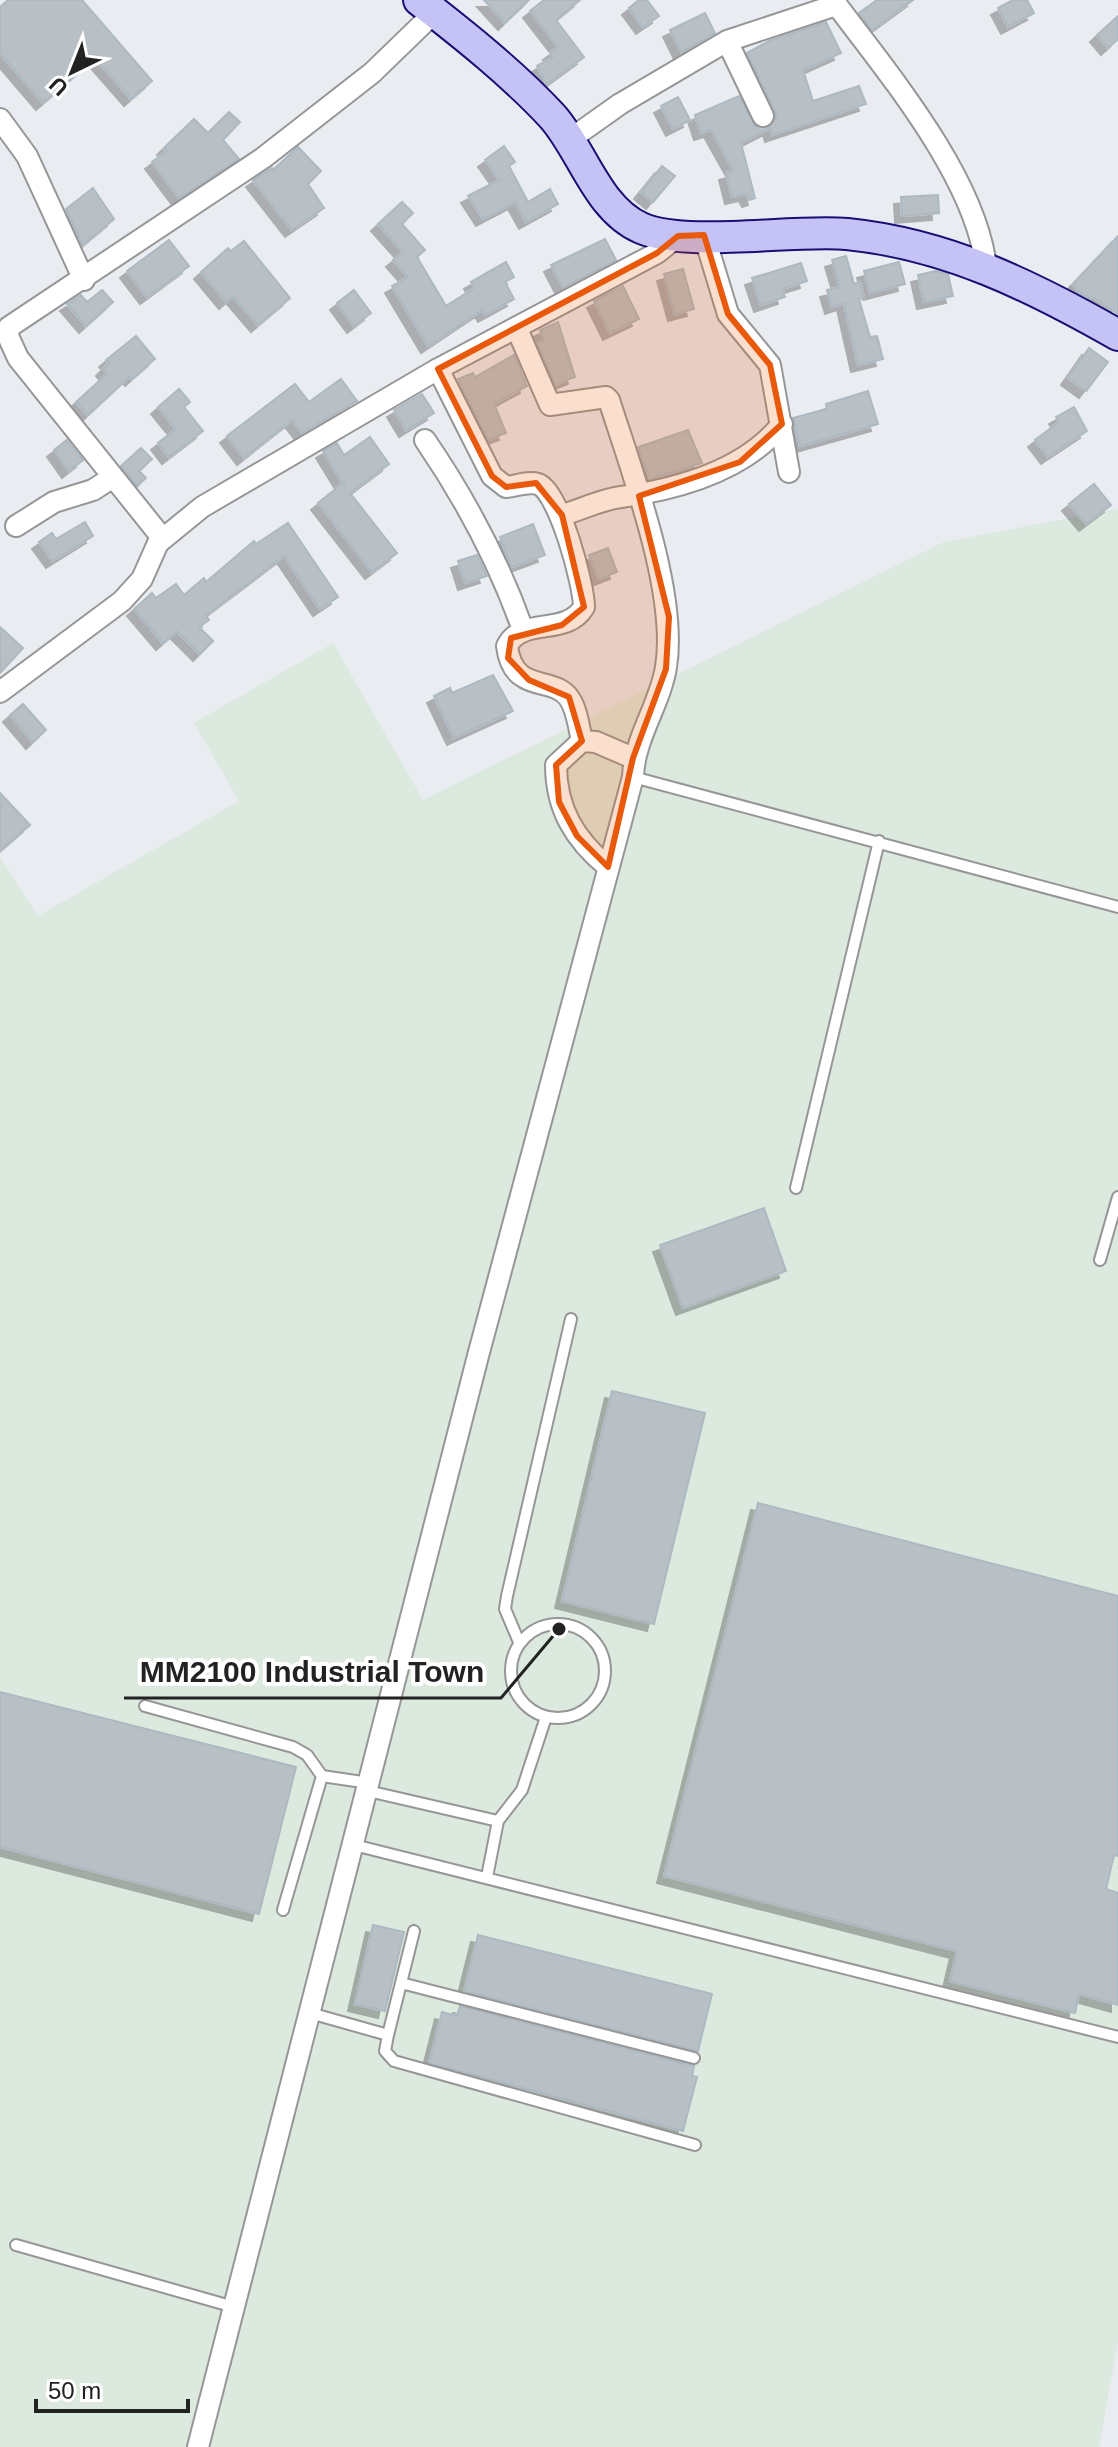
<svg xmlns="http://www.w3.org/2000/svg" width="1118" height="2447" font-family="Helvetica,sans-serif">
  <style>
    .industrial { fill: #dce9de }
    .building { fill: #b9c0c5; stroke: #acb9c2; stroke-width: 2; filter: url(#shadow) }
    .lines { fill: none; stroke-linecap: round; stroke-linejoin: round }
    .lane-casing { stroke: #969696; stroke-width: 14 }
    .street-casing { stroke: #969696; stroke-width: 24 }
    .secondary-casing { stroke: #180e73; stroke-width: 34 }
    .lane { stroke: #fff; stroke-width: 10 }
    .street { stroke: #fff; stroke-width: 20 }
    .secondary { stroke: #c5c3f5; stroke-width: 30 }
    .marked { fill: #e8590c; fill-opacity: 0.2; stroke: #e8590c; stroke-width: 6; stroke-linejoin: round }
    .leader { fill: none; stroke: #222; stroke-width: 3 }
    .callout-dot { fill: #222; stroke: #fff; stroke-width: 3 }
    .callout-label { font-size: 30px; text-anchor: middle; font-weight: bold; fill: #222; stroke: #fff; stroke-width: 8; stroke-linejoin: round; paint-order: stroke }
  </style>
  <defs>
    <filter id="shadow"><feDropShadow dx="-7" dy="7" stdDeviation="0" flood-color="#0004"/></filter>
  </defs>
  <rect width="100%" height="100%" fill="#e9ecf1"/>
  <!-- industrial -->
  <path class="industrial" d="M1118,509V2341L1099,2447H0V857L38,916L239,801L194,723L333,643L423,800L944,542Z"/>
  <!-- building -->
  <path class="building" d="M8,0H82L152,81L131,99L95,58L43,103L0,53V7Z
    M484,0H529L505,23Z
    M544,0H580L556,20L584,57L547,84L537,66L553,57L550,53L558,47L530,11Z
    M639,0H647L659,16L643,27L629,8Z
    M877,0H913L872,30L859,13Z
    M1013,0H1027L1034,13L1008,27L998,8Z
    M705,13L715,33L681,52L670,30Z
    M1118,16V39L1108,48L1097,35Z
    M826,22L841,53L803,70L813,101L859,86L866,104L772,135L770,128L741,143L755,198L749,200L746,194L732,197L726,173L734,171L711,130L701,133L695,115L739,96L755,126L769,127L776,118L775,111L747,53L769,41Z
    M678,97L690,120L673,129L661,106Z
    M229,112L240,122L223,140L239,159L179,198L152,162L167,151L164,148L194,119L208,133Z
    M504,146L515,162L509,166L528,202L550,189L558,204L526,222L515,202L483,219L468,196L499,180L485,160Z
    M298,147L321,171L308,184L324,208L292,230L253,180L272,168L273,170Z
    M662,166L675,176L653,202L641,192Z
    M93,188L114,219L83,245L66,209Z
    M938,195L939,213L902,216L901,197Z
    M402,202L413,213L402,224L425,250L417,257L446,306L474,288L471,282L506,262L514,277L505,282L514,299L485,315L482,310L428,346L392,286L408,277L393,260L403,252L378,224Z
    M1118,236V314L1094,298L1082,295L1073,284Z
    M605,239L616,260L563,288L551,265Z
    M169,240L189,266L147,297L127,271Z
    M244,241L290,298L258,325L233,296L226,302L201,272L228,248L231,251Z
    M846,256L854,284L860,282L864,298L859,299L870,337L877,336L883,359L858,365L844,303L832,307L827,290L840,287L832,260Z
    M899,262L905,284L870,293L864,271Z
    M801,263L807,281L782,289L785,297L761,305L752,278Z
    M683,269L694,309L675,314L664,274Z
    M936,271L948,274L953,296L924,302L918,275Z
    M623,286L639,319L610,333L594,301Z
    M102,290L113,302L86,326L67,304L81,295L87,302Z
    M354,290L371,313L354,326L337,303Z
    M558,322L575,377L555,385L537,343L544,341L540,330Z
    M136,336L155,359L132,379L130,376L88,415L76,402L107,374L103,369L109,363L106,360Z
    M1089,348L1108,362L1086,391L1068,378Z
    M514,355L527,386L494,404L506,433L488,440L458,379L473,373L475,377Z
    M341,379L357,401L302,433L292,420L244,458L227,436L295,384L309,402Z
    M179,389L190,402L184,407L203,431L169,457L158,443L176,429L158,407Z
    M868,391L878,424L800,446L793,418L827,409L826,404Z
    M422,394L434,413L406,430L394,410Z
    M1074,407L1087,431L1048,457L1035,440L1059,422L1056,417Z
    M688,430L702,463L650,479L638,447Z
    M370,437L389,464L350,493L397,553L372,572L318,503L343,483L345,487L323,451L337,443L344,455Z
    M67,440L83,460L69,471L54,450Z
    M141,448L152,459L139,471L146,478L137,486L121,466Z
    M1094,484L1111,505L1086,524L1069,504Z
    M85,522L93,536L53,561L39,542L52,533L56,539Z
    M288,523L338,597L320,609L284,556L206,615L209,620L199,627L213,641L200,654L177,631L163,643L134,609L152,593L156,598L176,584L184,595L204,578L206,582L254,541L256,544Z
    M533,524L545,555L512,567L500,537Z
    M608,548L617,572L599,579L589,555Z
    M477,555L487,576L465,583L458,561Z
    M0,627L23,648L0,673Z
    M493,675L513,711L454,738L434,696L450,688L452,693Z
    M23,704L46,730L33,742L10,715Z
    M0,793L30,825L0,851Z
    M764,1208L786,1271L683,1308L660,1245Z
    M612,1391L705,1413L654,1624L562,1601Z
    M758,1503L1118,1596V1856L1114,1855L1106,1889L1118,1893V2005L1079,1994L1075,2013L950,1981L957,1951L664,1876Z
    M0,1692L296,1767L259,1914L0,1847Z
    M373,1925L404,1932L385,2011L355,2004Z
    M478,1935L712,1994L698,2051L464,1991Z
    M460,2006L694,2066L692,2076L697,2077L683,2131L429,2063L442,2012L457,2016Z"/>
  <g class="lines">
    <defs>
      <path id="lane" d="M633,777L1118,907
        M796,1188L879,841
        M1100,1260L1118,1197
        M511 1671a47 47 0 1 1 94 0a47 47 0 1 1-94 0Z
        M519,1642L505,1609L507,1596L571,1319
        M145,1706L293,1747L307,1755L322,1776L369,1783
        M368,1791L498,1821
        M354,1845L1118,2037
        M487,1877L498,1821L522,1790L546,1717
        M283,1910L322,1776
        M401,1983L694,2058
        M310,2013L388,2035L385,2051L394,2061L695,2145
        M388,2035L414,1931
        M16,2245L234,2307"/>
      <path id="street" d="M833,0C886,71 976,177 986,267
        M727,41L836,5
        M0,119L27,156L84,280
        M572,138L620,104L727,41L763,116
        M704,235L728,314L770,365L789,472
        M438,369L492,476L506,487C516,486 528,481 538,484C559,491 584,585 584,607C566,637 522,616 507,646C513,695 553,675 569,698C577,709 579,728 582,741
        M425,440C466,500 499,562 523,630
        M562,515C581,510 602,499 621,497C678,489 745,470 782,424
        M16,526L54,502L93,490L113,477
        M163,539L18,358L8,336L9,327L263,158L372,73L435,12
        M0,692L122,601L142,579L158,543L202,507L438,369L657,253L678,236
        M608,867C575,840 556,809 556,765L582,741L596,742L633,758
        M198,2447L478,1356L633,777C634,738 660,705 666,667C678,594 632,472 609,400L606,397L550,405L517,329"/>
      <path id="secondary" d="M419,0C464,35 513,74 552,116C582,149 597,209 641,228C687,248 793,229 847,234C947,244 1032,286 1118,335"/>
    </defs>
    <!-- lane casing -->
    <use href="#lane" class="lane-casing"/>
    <!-- street casing -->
    <use href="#street" class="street-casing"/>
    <!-- secondary casing -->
    <use href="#secondary" class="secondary-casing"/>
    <!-- lane -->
    <use href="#lane" class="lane"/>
    <!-- street -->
    <use href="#street" class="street"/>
    <!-- secondary -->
    <use href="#secondary" class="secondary"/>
  </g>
  <!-- marked area -->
  <path class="marked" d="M704,235L728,314L770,365L782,424L740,462L639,496L669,617L666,669L633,758L608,867L577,836L559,802L556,765L582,741L569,697L529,680L508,658L511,638L562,625L584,607L562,515L536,483L506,487L492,476L438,369L657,253L678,236Z"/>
  <!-- callouts -->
  <path class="leader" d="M559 1629L501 1698H124"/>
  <circle class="callout-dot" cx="559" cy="1629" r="8"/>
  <g class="callout-label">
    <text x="312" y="1682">MM2100 Industrial Town</text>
  </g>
  <!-- north arrow -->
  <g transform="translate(72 72) rotate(223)" stroke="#ffffff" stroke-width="6" paint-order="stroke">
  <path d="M0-6L14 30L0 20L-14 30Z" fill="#222222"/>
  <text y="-12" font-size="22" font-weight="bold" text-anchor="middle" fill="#222222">U</text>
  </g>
  <!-- scale -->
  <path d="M36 2399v12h152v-12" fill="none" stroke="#222222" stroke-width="4"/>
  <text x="48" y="2399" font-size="24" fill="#222222" stroke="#ffffff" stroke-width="6" paint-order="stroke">50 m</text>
</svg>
